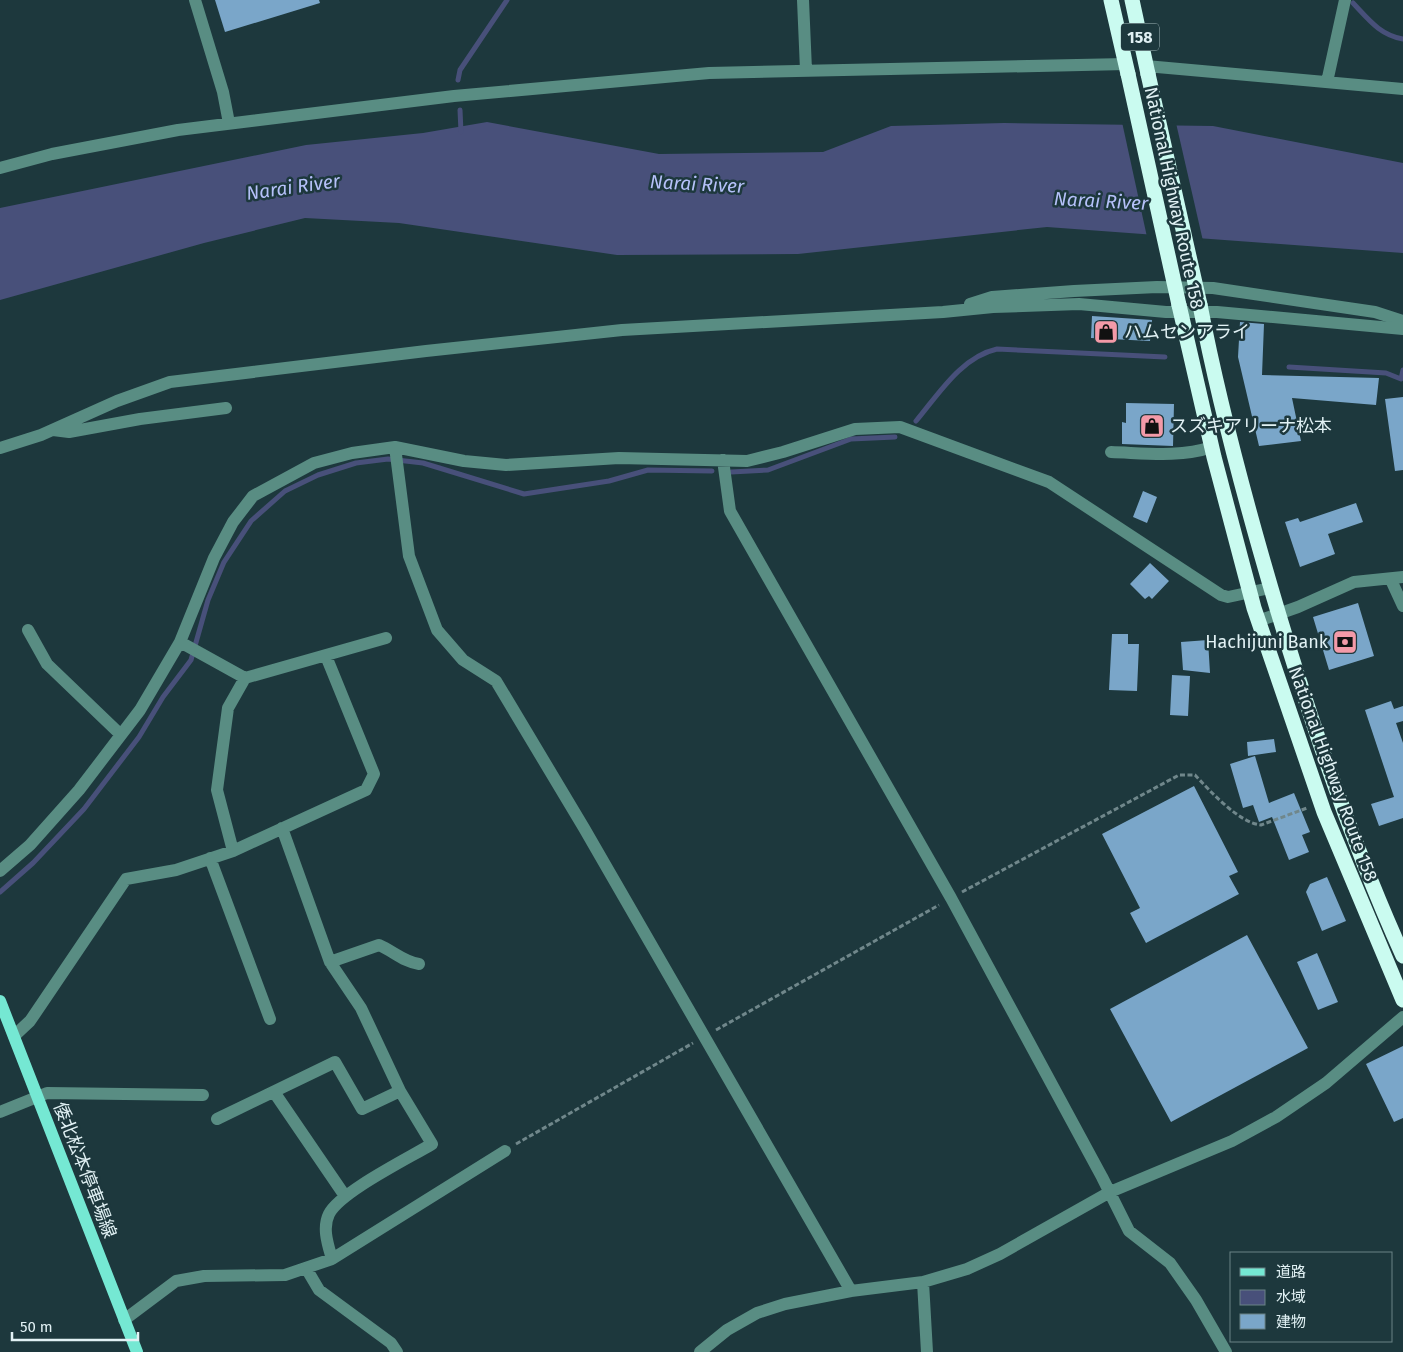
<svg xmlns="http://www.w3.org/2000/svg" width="1403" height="1352" font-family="'Fira Sans','Noto Sans JP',sans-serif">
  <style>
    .water { fill: #48507a }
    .pier { fill: #1d383d }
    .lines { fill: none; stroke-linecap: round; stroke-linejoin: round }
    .stream { stroke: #48507a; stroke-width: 5 }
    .building { fill: #7aa6c9 }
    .path { stroke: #70878b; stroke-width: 3; stroke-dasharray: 5 2.5; stroke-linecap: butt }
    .minor { stroke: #598d83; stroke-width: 12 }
    .major { stroke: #75e8d3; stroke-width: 12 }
    .highway { stroke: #cafbf0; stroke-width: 15 }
    .highway-bridge { stroke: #cafbf0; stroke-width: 15 }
    .labels { text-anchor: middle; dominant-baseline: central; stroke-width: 5; stroke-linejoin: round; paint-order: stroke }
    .shield { fill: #1d383d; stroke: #a6babd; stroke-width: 1 }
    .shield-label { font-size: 16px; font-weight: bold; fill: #e1f1f4 }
    .street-label { font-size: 18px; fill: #e1f1f4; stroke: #1d383d }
    .poi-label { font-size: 18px; fill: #e1f1f4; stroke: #1d383d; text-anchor: start }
    .water-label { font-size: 19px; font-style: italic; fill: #b5c1f9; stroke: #1d383d }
  </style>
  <rect width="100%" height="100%" fill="#1d383d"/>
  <!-- water -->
  <path class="water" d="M487,122L659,154L823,152L891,126L1004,123L1213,126L1403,163V253L1047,227L798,254L617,255L399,223L305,218L204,243L0,300V208L306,145L423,133Z"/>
  <!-- pier -->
  <path class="pier" d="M1122,122L1176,123L1203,241L1147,237Z"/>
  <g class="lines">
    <!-- stream -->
    <path class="stream" d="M1353,3C1369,20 1380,35 1403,39
      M458,80L460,70L507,0
      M460,110L461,132
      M1289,367L1386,373L1401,379L1403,370
      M916,421C938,395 961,357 997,349L1165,357
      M731,472L768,470L851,439L895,437
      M0,892L33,863L84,809L139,737L163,697L191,660L208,600L224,562L251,521L285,491L318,475L356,463L388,459L423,463L524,494L609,481L648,470L712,471"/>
  </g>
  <!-- building -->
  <path class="building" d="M215,0H319L320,3L225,32Z
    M1092,316L1152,320L1150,341L1091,338Z
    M1240,322L1264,324L1262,375L1379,378L1376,405L1292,398L1301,441L1259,446L1238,357Z
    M1403,397V470L1395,471L1385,399Z
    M1126,403L1174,404L1173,446L1122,444V422L1126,423Z
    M1143,491L1157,497L1147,523L1133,517Z
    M1356,503L1363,522L1328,534L1335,554L1300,567L1285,522L1298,518L1300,522Z
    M1150,563L1169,581L1152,599L1149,596L1145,599L1130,584Z
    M1358,603L1374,656L1329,670L1313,617Z
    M1112,634H1128V644H1139L1137,691L1109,690Z
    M1208,640L1210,673L1183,670L1181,642Z
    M1172,675L1190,676L1188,716L1170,715Z
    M1391,701L1394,709L1403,706V721L1396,723L1403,743V818L1379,826L1371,804L1394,797L1365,710Z
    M1274,739L1276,752L1248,756L1247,742Z
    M1255,756L1269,803L1294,793L1310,832L1302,835L1309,852L1289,860L1272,817L1259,822L1253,805L1243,808L1230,764Z
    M1194,786L1238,872L1229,876L1239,894L1146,943L1130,913L1140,908L1102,834Z
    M1327,877L1346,921L1322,931L1306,892L1310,884Z
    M1247,935L1308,1048L1171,1122L1110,1009Z
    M1317,953L1338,1002L1318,1010L1297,962Z
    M1403,1046V1118L1394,1122L1366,1064Z"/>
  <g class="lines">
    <!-- path -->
    <path class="path" d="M962,892L1179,775H1195C1210,791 1239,823 1261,825L1307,808
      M716,1030L939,905
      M516,1144L693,1043"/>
    <!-- minor -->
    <path class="minor" d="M195,0L223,92L229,123
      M803,0L806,70
      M1146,66L1403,89
      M1327,82L1345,0
      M0,168L52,154L178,130L454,96L709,73L1126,64
      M970,304L992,297L1074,291L1157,287L1213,288L1375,312L1403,321
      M53,430L69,432L140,419L226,408
      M395,447L409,556L437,630L463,660L496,681L584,828L851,1291
      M0,448L41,435L117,401L170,382L426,351L622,330L943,312L993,307L1079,304L1166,312H1217L1403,329
      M1111,452C1144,453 1179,458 1212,447
      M723,460L730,511L951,898L1102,1177L1129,1231L1170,1263L1196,1300L1226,1352
      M1391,580L1403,606
      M1258,621L1298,607L1354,582L1403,577
      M28,630L47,664L121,735
      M180,642L245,678L386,638
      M282,828L330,962L361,1008L400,1091L432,1144C409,1158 340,1192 329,1214C322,1228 328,1245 332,1259
      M233,851L217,790L228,708L245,678
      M210,858L270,1019
      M0,871L30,845L79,790L140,710L180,642L214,558L233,522L253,496L314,463L352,453L395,447L464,461L506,465L619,458L747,461L783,452L855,429L900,427L1049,482L1221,595L1228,597L1270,588
      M330,962L379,945C393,951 404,962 419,964
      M14,1036L30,1021L126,879L176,870L233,851L366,790L374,774L326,656
      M274,1092L345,1196
      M0,1112L47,1093L203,1095
      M217,1119L335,1062L362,1109L400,1091
      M306,1268L319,1290L391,1343L397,1352
      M923,1282L927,1352
      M124,1320L176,1281L204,1276L285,1275L332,1259L505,1151
      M700,1352L727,1330L757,1313L785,1304L851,1291L923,1282L967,1269L1000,1254L1110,1192L1232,1141L1276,1117L1326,1083L1403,1017"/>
    <!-- major -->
    <path class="major" d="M0,1001L137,1352"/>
    <!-- highway -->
    <path class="highway" d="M1111,0L1128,74
      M1132,0L1148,74
      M1179,305L1214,457L1254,608L1324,812L1403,1000
      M1200,305C1216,388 1237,469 1260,550C1299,688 1344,825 1403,956"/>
    <!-- highway-bridge -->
    <path class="highway-bridge" d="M1128,74L1179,305
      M1148,74L1200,305"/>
  </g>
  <!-- icons -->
  <defs>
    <symbol id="shop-square" viewBox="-11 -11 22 22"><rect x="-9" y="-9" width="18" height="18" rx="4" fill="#f39aa8" stroke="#1d383d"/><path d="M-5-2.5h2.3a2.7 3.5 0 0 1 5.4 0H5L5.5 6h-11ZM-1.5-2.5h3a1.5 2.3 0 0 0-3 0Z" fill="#111"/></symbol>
    <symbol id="bank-square" viewBox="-11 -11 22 22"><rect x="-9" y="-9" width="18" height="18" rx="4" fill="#f39aa8" stroke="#1d383d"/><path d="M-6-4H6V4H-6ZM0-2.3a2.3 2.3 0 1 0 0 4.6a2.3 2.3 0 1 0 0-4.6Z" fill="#111"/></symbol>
  </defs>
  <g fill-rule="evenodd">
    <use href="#shop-square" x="1092" y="318" width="28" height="28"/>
    <use href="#shop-square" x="1138" y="412" width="28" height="28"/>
    <use href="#bank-square" x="1331" y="628" width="28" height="28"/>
  </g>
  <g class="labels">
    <!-- shield labels -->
    <rect class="shield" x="1121" y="23.5" width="38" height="27" rx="4"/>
    <g class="shield-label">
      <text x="1140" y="37">158</text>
    </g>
    <!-- street labels -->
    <g class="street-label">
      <text transform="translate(1174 198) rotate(78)">National Highway Route 158</text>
      <text transform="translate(1333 774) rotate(70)">National Highway Route 158</text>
      <text transform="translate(85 1170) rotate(69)">倭北松本停車場線</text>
    </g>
    <!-- poi labels -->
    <g class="poi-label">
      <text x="1124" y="332">ハムセンアライ</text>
      <text x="1170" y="426">スズキアリーナ松本</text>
      <text x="1328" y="642" text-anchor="end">Hachijuni Bank</text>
    </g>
    <!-- water labels -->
    <g class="water-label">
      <text transform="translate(697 184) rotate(3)">Narai River</text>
      <text transform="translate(293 187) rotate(-8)">Narai River</text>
      <text transform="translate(1101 201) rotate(3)">Narai River</text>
    </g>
  </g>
  <!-- legend -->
  <rect x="1230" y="1252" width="162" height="90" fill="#1d383d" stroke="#6b8286"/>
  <rect x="1240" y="1268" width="25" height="8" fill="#75e8d3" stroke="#6b8286"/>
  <text x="1276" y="1277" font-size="15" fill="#e1f1f4">道路</text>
  <rect x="1240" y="1290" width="25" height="15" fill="#48507a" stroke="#6b8286"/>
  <text x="1276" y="1302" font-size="15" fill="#e1f1f4">水域</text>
  <rect x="1240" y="1314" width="25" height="15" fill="#7aa6c9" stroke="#6b8286"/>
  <text x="1276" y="1327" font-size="15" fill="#e1f1f4">建物</text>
  <!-- scale -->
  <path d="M12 1332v8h126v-8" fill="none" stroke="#e1f1f4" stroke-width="2.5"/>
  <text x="20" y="1332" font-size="15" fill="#e1f1f4" stroke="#1d383d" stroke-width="4" paint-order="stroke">50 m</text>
</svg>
